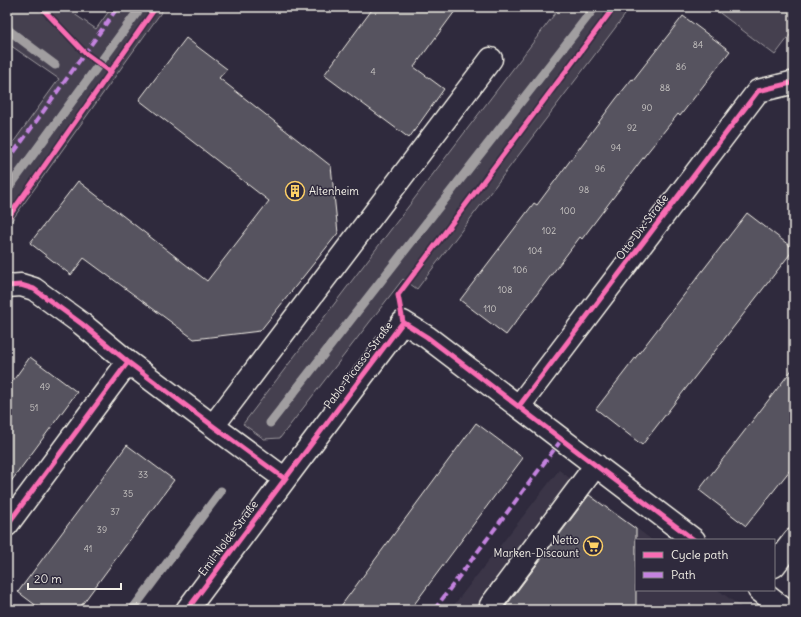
<svg xmlns="http://www.w3.org/2000/svg" width="801" height="617" font-family="Delius,sans-serif">
  <style>
    .built { fill: #3b3647 }
    .green { fill: #454050; stroke: #9c989c }
    .lines { fill: none; stroke-linecap: round; stroke-linejoin: round }
    .stream { stroke: #a19ea0; stroke-width: 9 }
    .building { fill: #56525f; stroke: #f4f1e8 }
    .minor-casing { stroke: #f4f1e8; stroke-width: 25 }
    .minor { stroke: #2f2a3d; stroke-width: 22 }
    .quiet { stroke: #c483df; stroke-width: 4; stroke-dasharray: 8 4; stroke-linecap: butt }
    .cycleway-casing { stroke: #2f2a3d; stroke-width: 8 }
    .cycleway { stroke: #f96db3; stroke-width: 5 }
    .labels { text-anchor: middle; dominant-baseline: central; stroke-width: 3; stroke-linejoin: round; paint-order: stroke }
    .number-label { font-size: 9px; fill: #ccc9c6 }
    .poi-label { font-size: 11px; fill: #f4f1e8; stroke: #2f2a3d; text-anchor: start }
    .street-label { font-size: 11px; fill: #f4f1e8; stroke: #2f2a3d }
  </style>
  <rect width="100%" height="100%" fill="#2f2a3d"/>
  <filter id="ink" filterUnits="userSpaceOnUse"><feTurbulence type="fractalNoise" baseFrequency=".025" numOctaves="2"/><feDisplacementMap in="SourceGraphic" scale="8" xChannelSelector="R" yChannelSelector="G"/><feConvolveMatrix kernelMatrix="1 2 1 2 8 2 1 2 1" color-interpolation-filters="sRGB"/></filter>
  <g filter="url(#ink)">
    <!-- built -->
    <path class="built" d="M559,470L652,540H636V590H718L745,610H450Z"/>
    <!-- green -->
    <path class="green" d="M7,7H64L96,29L112,7H165L7,227V151L59,79L7,43Z
      M560,7H631L417,289L403,279L280,438L264,439L243,424Z
      M712,7H794V30L775,55Z"/>
    <g class="lines">
      <!-- stream -->
      <path class="stream" d="M7,29L55,65
        M7,190L141,7
        M270,423L595,7
        M132,610L221,491"/>
    </g>
    <!-- building -->
    <path class="building" d="M374,7H458L414,67L444,89L409,138L324,75Z
      M683,16L730,51L680,116L678,114L646,154L582,239L580,237L506,335L460,300L534,203L537,205L616,99L632,79L633,80Z
      M186,38L227,69L219,78L331,166L338,233L260,331L194,339L84,258L71,275L30,243L78,181L207,281L269,201L139,100Z
      M747,213L794,249L642,445L596,409Z
      M30,357L77,392L7,487V389Z
      M794,367V465L746,526L699,490Z
      M476,423L523,458L464,537L410,610H338Z
      M127,445L174,480L78,610H42L18,592Z
      M589,495L636,529V610H503Z"/>
    <g class="lines">
      <defs>
        <path id="minor" d="M7,286L21,285L34,289L82,324L128,362L213,426L285,479L403,322L427,337L694,540
          M519,406L758,91L791,83L794,85
          M213,426L491,59
          M7,525L128,362
          M774,566L794,540
          M759,590L785,610
          M491,605L596,465
          M187,610L285,479"/>
      </defs>
      <!-- minor casing -->
      <use href="#minor" class="minor-casing"/>
      <!-- minor -->
      <use href="#minor" class="minor"/>
      <!-- quiet -->
      <path class="quiet" d="M7,162L118,7
        M434,610L562,439"/>
      <defs>
        <path id="cycleway" d="M41,7L85,53L111,72
          M7,219L156,7
          M7,286L21,285L34,289L82,324L128,362L213,426L285,479L403,322L427,337L694,540
          M403,322L398,295L614,7
          M519,406L758,91L791,83L794,85
          M7,525L128,362
          M187,610L285,479"/>
      </defs>
      <!-- cycleway casing -->
      <use href="#cycleway" class="cycleway-casing"/>
      <!-- cycleway -->
      <use href="#cycleway" class="cycleway"/>
    </g>
  </g>
  <!-- icons -->
  <defs>
    <symbol id="building-ring" viewBox="-11 -11 22 22"><circle r="9.5" fill="#2f2a3d" stroke="#ffd166" stroke-width="1.5"/><path d="M-4-6H4V6H1V3H-1V6H-4ZM-2.5-4.3h1.7v1.8h-1.7ZM.8-4.3h1.7v1.8H.8ZM-2.5-1h1.7V.8h-1.7ZM.8-1h1.7V.8H.8Z" fill="#ffd166"/></symbol>
    <symbol id="supermarket-ring" viewBox="-11 -11 22 22"><circle r="9.5" fill="#2f2a3d" stroke="#ffd166" stroke-width="1.5"/><path d="M-6-5.5h2.5l.6 2H6L4.5 2H-2.5L-4.4-4H-6ZM-1.5 3.2a1.3 1.3 0 1 0 .1 0ZM3 3.2a1.3 1.3 0 1 0 .1 0Z" fill="#ffd166"/></symbol>
  </defs>
  <g fill-rule="evenodd">
    <use href="#building-ring" x="284" y="180" width="22" height="22"/>
    <use href="#supermarket-ring" x="582" y="535" width="22" height="22"/>
  </g>
  <g class="labels">
    <!-- number labels -->
    <g class="number-label">
      <text x="698" y="44">84</text>
      <text x="681" y="66">86</text>
      <text x="373" y="71">4</text>
      <text x="665" y="87">88</text>
      <text x="647" y="107">90</text>
      <text x="632" y="127">92</text>
      <text x="616" y="147">94</text>
      <text x="600" y="168">96</text>
      <text x="584" y="189">98</text>
      <text x="568" y="210">100</text>
      <text x="549" y="230">102</text>
      <text x="535" y="250">104</text>
      <text x="520" y="269">106</text>
      <text x="505" y="289">108</text>
      <text x="490" y="308">110</text>
      <text x="45" y="386">49</text>
      <text x="34" y="407">51</text>
      <text x="143" y="474">33</text>
      <text x="128" y="493">35</text>
      <text x="115" y="511">37</text>
      <text x="102" y="529">39</text>
      <text x="88" y="548">41</text>
    </g>
    <!-- poi labels -->
    <g class="poi-label">
      <text x="309" y="191">Altenheim</text>
      <text x="579" y="540" text-anchor="end">Netto<tspan x="579" dy="13">Marken-Discount</tspan></text>
    </g>
    <!-- street labels -->
    <g class="street-label">
      <text transform="translate(642 227) rotate(-53)">Otto-Dix-Straße</text>
      <text transform="translate(358 365) rotate(-53)">Pablo-Picasso-Straße</text>
      <text transform="translate(228 538) rotate(-53)">Emil-Nolde-Straße</text>
    </g>
  </g>
  <!-- margin -->
  <rect width="801" height="617" fill="none" stroke="#2f2a3d" stroke-width="24"/>
  <rect x="12" y="12" width="777" height="593" fill="none" stroke="#f4f1e8" stroke-width="1.5" filter="url(#ink)"/>
  <!-- legend -->
  <rect x="635" y="539" width="140" height="52" fill="#2f2a3d" stroke="#7e7a81"/>
  <rect x="643" y="552" width="20" height="6" fill="#f96db3" stroke="#7e7a81"/>
  <text x="671" y="559" font-size="12" fill="#f4f1e8">Cycle path</text>
  <rect x="643" y="572" width="20" height="6" fill="#c483df" stroke="#7e7a81"/>
  <text x="671" y="579" font-size="12" fill="#f4f1e8">Path</text>
  <!-- scale -->
  <path d="M28 583v6h93v-6" fill="none" stroke="#f4f1e8" stroke-width="2"/>
  <text x="34" y="583" font-size="12" fill="#f4f1e8" stroke="#2f2a3d" stroke-width="3" paint-order="stroke">20 m</text>
</svg>
